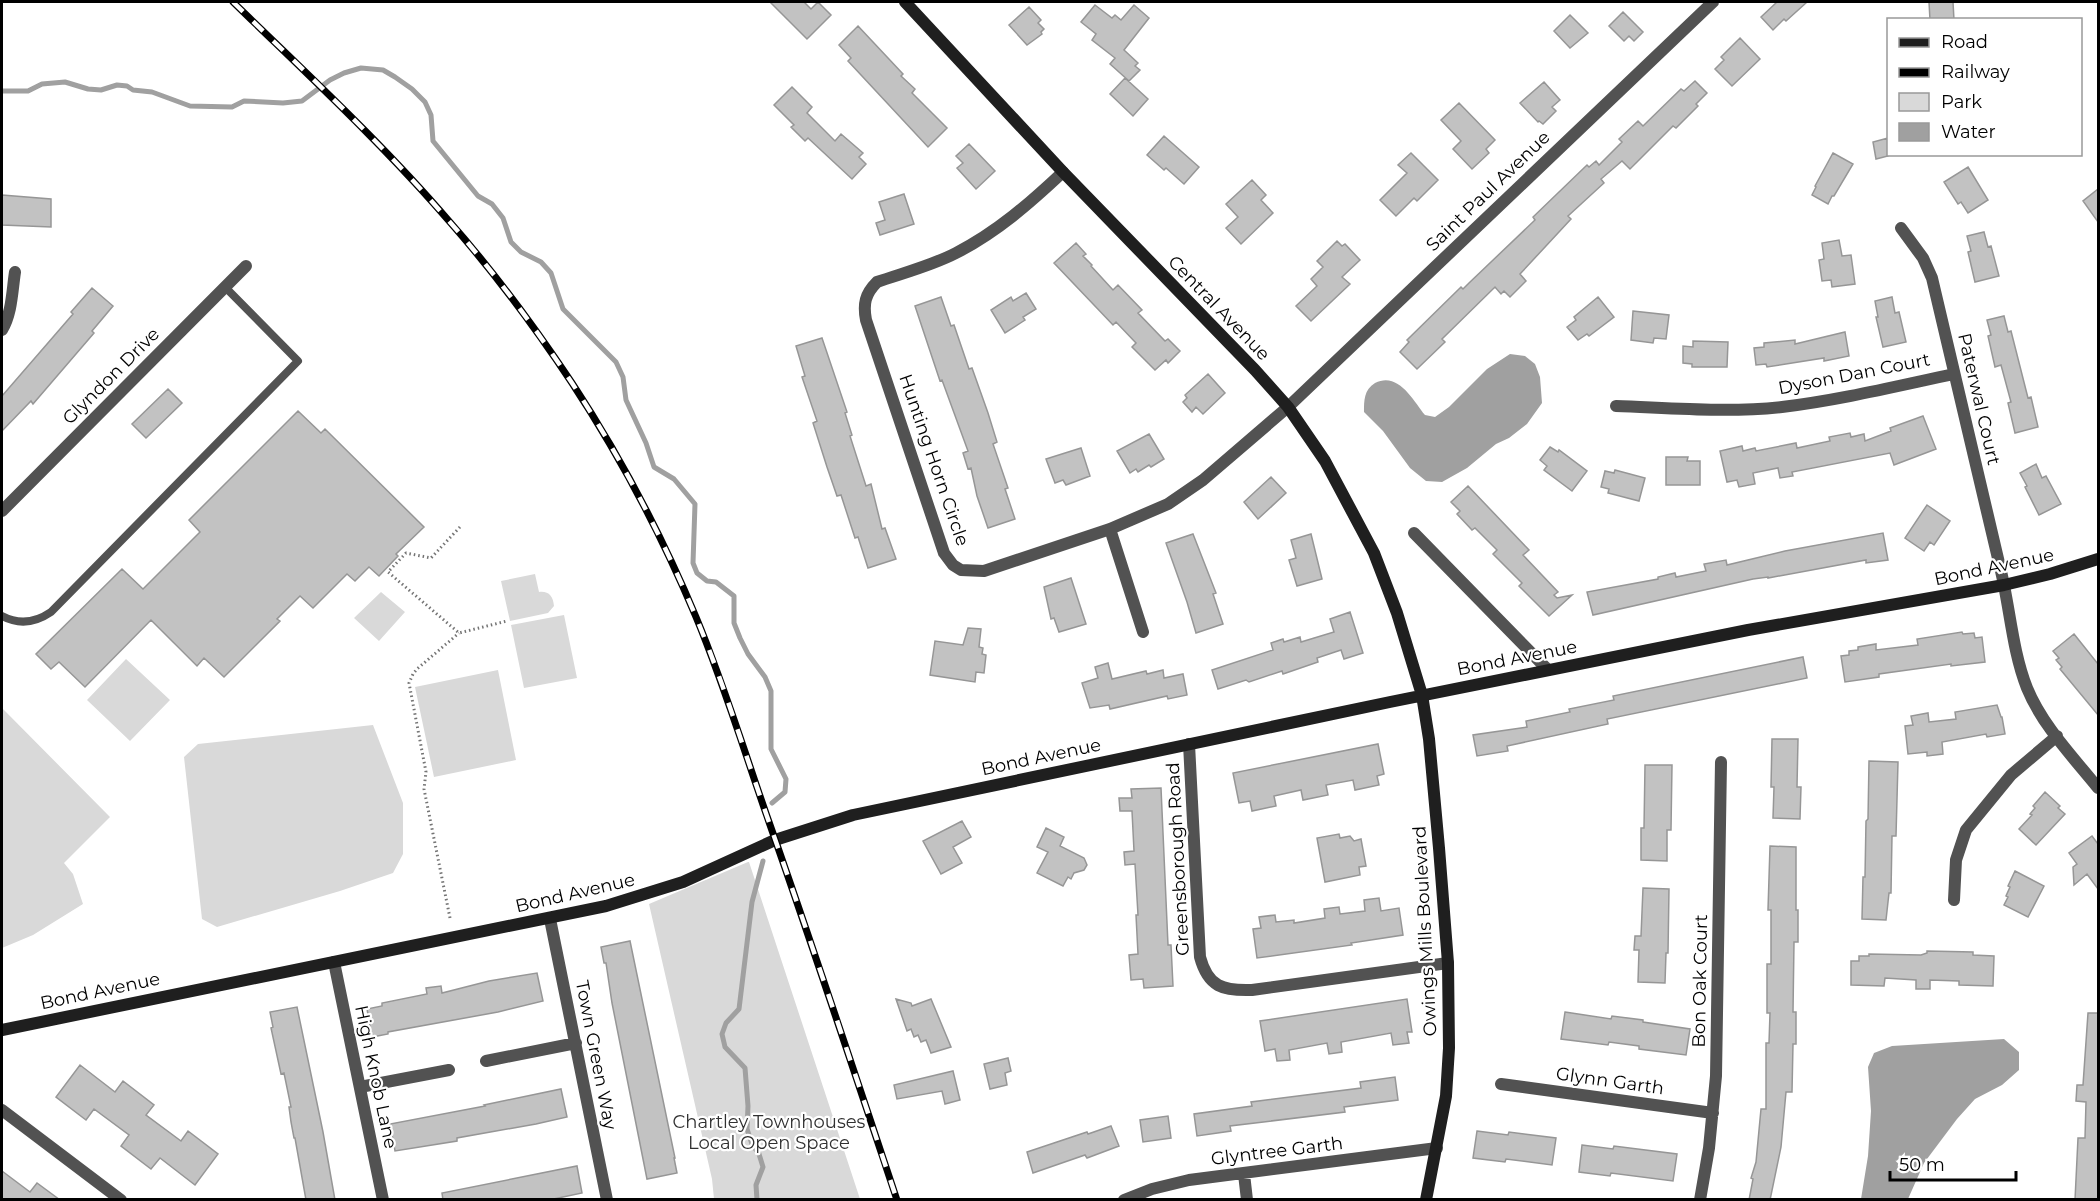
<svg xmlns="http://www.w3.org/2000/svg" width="2100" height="1201" font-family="Montserrat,sans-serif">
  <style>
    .green { fill: #d9d9d9 }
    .water { fill: #a0a0a0 }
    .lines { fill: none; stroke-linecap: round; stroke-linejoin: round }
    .stream { stroke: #a0a0a0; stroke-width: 5 }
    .building { fill: #c2c2c2; stroke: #969696; stroke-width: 1.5 }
    .path { stroke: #747474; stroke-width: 3; stroke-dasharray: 1.5 3; stroke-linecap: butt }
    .lane { stroke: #525252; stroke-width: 8 }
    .street { stroke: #525252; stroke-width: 12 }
    .secondary { stroke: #1f1f1f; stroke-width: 12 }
    .rail-casing { stroke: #000; stroke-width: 7 }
    .rail { stroke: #fff; stroke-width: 4.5; stroke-dasharray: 14; stroke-linecap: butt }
    .labels { text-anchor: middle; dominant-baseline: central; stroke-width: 4.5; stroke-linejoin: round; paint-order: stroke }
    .street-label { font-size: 18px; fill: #000; stroke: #fff }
    .park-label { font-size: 18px; fill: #303030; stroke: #fff }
  </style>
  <rect width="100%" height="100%" fill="#fff"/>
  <!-- green -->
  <path class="green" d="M535,574L539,592C549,591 553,596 554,606L548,613L510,621L501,581Z
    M381,592L405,612L379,641L354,618Z
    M564,615L577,678L524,688L511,625Z
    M126,659L170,700L130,741L87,700Z
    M498,670L516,760L434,777L415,687Z
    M2,708L110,817L64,863L73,874L83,904L33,935L2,948Z
    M373,725L403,803V854L393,873L340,891L217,927L202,919L184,757L198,744Z
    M748,862H749L860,1199H714L712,1179L649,904Z"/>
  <!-- water -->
  <path class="water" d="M1510,354L1525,356L1535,364L1540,377L1542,403L1527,424L1509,438L1496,444L1467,468L1442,482L1426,481L1410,468L1383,431L1364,412C1364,400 1364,390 1375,383C1398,371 1413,400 1425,415L1435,417L1449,407L1487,369Z
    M2004,1039L2019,1052V1070L2002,1085L1975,1099L1957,1119L1924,1163L1908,1199H1861L1868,1156L1871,1111L1868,1067L1874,1053L1892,1046Z"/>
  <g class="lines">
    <!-- stream -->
    <path class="stream" d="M2,91H28L42,84L65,82L88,89L101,90L117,85L127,86L133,90L152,92L190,106L232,107L244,101L283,103L302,101L330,80L344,73L361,68L383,70L395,77L412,89L425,102L431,115L433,141L478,196L492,204L503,218L511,242L521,252L541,262L551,273L563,309L616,362L623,377L626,400L646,443L654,467L674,479L695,504L693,563L697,573L707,581L716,582L734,596V623L740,638L748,654L765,677L771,691V749L786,779L785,792L772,803
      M757,1200L756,1185L763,1167L759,1154L752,1144L747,1129L748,1106L745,1068L725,1047L722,1034L726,1023L739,1009L752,902L763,861"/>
  </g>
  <!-- building -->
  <path class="building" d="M770,2H804L811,9L818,2L831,15L807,39Z
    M1777,2H1807L1786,21L1784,19L1773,30L1761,17Z
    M1929,2H1953L1954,20H1930Z
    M1095,5L1112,18L1115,15L1121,20L1134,5L1149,18L1124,50L1138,63L1135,66L1140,70L1129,81L1110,64L1115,58L1092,40L1096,34L1081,22Z
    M1029,7L1041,20L1038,23L1044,29L1041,32L1042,34L1027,45L1009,25Z
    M1623,12L1643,32L1634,41L1629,36L1624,41L1609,26Z
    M1570,15L1588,33L1570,48L1554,31Z
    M858,26L903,74L901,76L915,89L912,93L947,128L928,147L848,61L851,58L839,45Z
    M1740,38L1760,59L1732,86L1715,69L1724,60L1721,57Z
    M1125,78L1148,99L1133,116L1110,94Z
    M1695,81L1707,93L1696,104L1698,106L1676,128L1673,126L1630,169L1622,161L1601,179L1604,183L1568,216L1571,219L1520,274L1526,281L1510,297L1504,291L1501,294L1495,287L1442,339L1445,342L1417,369L1400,352L1409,342L1407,340L1461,287L1463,289L1469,283L1535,220L1533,217L1587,165L1589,167L1596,161L1599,165L1622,142L1619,139L1638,121L1643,126L1681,89L1684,91Z
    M1544,82L1560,100L1552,107L1556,111L1543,124L1539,121L1538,122L1520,103Z
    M792,87L812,107L807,113L835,141L841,134L863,153L859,157L866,164L852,179L808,138L805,141L791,127L794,125L774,105Z
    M1459,103L1495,140L1486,149L1489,153L1472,169L1453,149L1461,141L1441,120Z
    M1164,136L1199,167L1184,184L1166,168L1164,170L1147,155Z
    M1888,138V156L1876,159L1873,142Z
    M969,144L995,171L976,189L957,168L963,163L956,156Z
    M1411,153L1438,180L1417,201L1414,198L1396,216L1380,200L1407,173L1398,165Z
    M1833,153L1853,164L1834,196H1832L1828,204L1812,195L1816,187L1815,186Z
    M1968,167L1988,200L1968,213L1961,202L1958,204L1944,182Z
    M1252,180L1266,195L1261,200L1273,213L1241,244L1226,228L1238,217L1226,204Z
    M2098,189V222L2083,201Z
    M904,194L914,224L880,235L876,223L885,220L879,202Z
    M2,195L51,199V227L2,225Z
    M1984,232L1988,247L1991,246L1999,276L1975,282L1968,252L1971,251L1967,236Z
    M1839,240L1842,256L1851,255L1855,284L1832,287L1831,280L1822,281L1819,260L1824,259L1822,243Z
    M1337,241L1342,246L1345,244L1360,260L1342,277L1350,284L1311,321L1296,306L1317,286L1311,279L1323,267L1317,261Z
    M1076,243L1086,254L1083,256L1092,265L1091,266L1113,290L1118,285L1142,310L1138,313L1165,341L1168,339L1180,351L1168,363L1166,360L1155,370L1132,347L1136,343L1116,322L1113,325L1054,263Z
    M92,288L113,306L92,331L94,333L33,404L31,401L2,431V396L73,314L71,312Z
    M1026,293L1036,309L1023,317L1025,320L1022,322L1005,333L991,310L1011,297L1013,301Z
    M941,297L951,326L954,325L969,369L972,368L988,413L997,442L993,444L1008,488L1005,489L1015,519L988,528L977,496L971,468L968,469L963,453L968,451L942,380L940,381L915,306Z
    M1598,297L1614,317L1589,336L1587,334L1578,340L1567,327L1576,320L1574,317Z
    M1892,297L1895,313L1899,312L1906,342L1883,347L1876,317H1878L1875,301Z
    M1633,311L1669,315L1666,339L1654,338L1653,343L1631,340Z
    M2004,316L2008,332L2011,331L2028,398L2031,397L2038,427L2015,433L2008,403L2011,402L2001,365L1995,367L1988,336L1991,335L1987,320Z
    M1845,332L1849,356L1824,361V358L1767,367L1766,364L1756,365L1754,348L1764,347V343L1795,340V344Z
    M822,338L847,412L845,413L852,435L850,436L866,486L871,484L882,529L885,528L896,559L868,568L858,537L855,538L841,495L837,496L827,467L813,423L817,421L802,377L805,376L796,346Z
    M1693,341L1728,342L1727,367H1692V364L1683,363V346L1693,347Z
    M1208,374L1225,393L1203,414L1196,407L1192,412L1183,402L1187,398L1185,395Z
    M168,389L182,403L146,438L132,424Z
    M298,411L321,433L325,429L424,527L396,554L398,556L379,576L369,567L355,581L347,574L313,608L300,596L277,619L280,621L224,677L204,658L197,666L151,620L85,687L59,662L51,669L36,654L122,569L143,589L200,532L189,520Z
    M1923,416L1936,449L1894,465L1890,453L1792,472L1793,476L1780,478L1778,468L1753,473L1755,484L1739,487L1737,480L1727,482L1720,451L1742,446L1743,451L1755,448L1756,451L1796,443L1797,448L1830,441L1829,437L1850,433L1851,437L1864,434L1865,441L1891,431L1890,428Z
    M1149,434L1164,459L1151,467L1149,465L1138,472L1136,469L1130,473L1117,451Z
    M1550,447L1558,452L1559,450L1587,471L1572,491L1544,470L1547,466L1540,460Z
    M1081,448L1090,476L1066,485L1063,480L1055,483L1046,459Z
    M1666,457H1688L1687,461H1700V485H1666Z
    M2036,464L2042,478L2046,476L2061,504L2039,515L2025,487L2027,486L2020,473Z
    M1615,470L1645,478L1639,501L1608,493L1609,489L1601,487L1605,471L1614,473Z
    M1271,477L1286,493L1258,519L1244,502Z
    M1468,486L1529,550L1523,555L1558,592L1554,595L1557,598L1572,595L1549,616L1519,586L1522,583L1493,554L1497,550L1475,528L1472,530L1457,514L1460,511L1451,502Z
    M1927,505L1950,521L1934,545L1930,542L1924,551L1905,538Z
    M1883,533L1888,560L1866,563V560L1768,578V577L1753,579L1593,615L1587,592L1658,579V577L1675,573L1676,577L1706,571L1704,564L1726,560L1727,565L1785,551Z
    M1193,534L1216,593L1213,594L1223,624L1196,633L1187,602L1166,543Z
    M1311,534L1322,579L1297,586L1289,560L1296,558L1291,540Z
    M1071,578L1086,624L1059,632L1054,618L1051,619L1044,587Z
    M1350,612L1363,653L1344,659L1341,650L1317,658L1318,662L1283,674L1282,671L1249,682L1246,680L1218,689L1212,670L1273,650L1271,643L1283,639L1284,642L1300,637L1301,642L1334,632L1330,619Z
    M968,628L981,629L979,647L983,648L982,654L986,655L984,673L976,672L975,682L930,675L935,641L963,645Z
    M1962,632L1963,634L1974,633L1975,638L1982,637L1985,662L1951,666V664L1879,674V677L1845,682L1841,656L1849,655V651L1858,650V647L1876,644V650L1918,645L1917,639Z
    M2074,634L2098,664V715L2060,669L2062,667L2056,660L2059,658L2053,651Z
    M1803,657L1807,678L1607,719L1608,724L1507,746L1508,751L1477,756L1473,735L1527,727L1526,721L1570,712L1569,709L1614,700L1613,696Z
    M1108,663L1112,679L1146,671L1147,674L1163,670L1164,678L1183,674L1187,695L1168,699L1167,696L1110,709L1109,705L1090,708L1082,683L1098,678L1095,667Z
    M1997,705L2001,717H2002L2005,734L1987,737L1986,734L1942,742L1943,754L1927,756V752L1908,754L1905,726L1913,725L1911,716L1928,713L1929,722L1956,719L1955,712Z
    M1772,739H1798L1797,787H1801L1800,819L1773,818L1774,787H1771Z
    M1378,744L1384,774L1377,776L1379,785L1355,790L1353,780L1326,785L1328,795L1303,800L1301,790L1274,796L1276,806L1252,811L1250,801L1239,803L1233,773Z
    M1869,761L1898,762L1896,836H1892L1891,893H1889L1886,920L1862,919L1863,877H1865L1866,821L1868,819Z
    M1645,765H1672L1671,830H1667V861L1641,860V828H1644Z
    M1161,788L1168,945H1171L1173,986L1144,988L1143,979L1131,980L1129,955L1138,954L1136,915H1138L1135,864L1125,865L1124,852L1134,851L1132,811H1120L1119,798H1132L1131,789Z
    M2045,792L2060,806L2058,808L2065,814L2036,845L2019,829L2032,815L2030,814L2035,808L2033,806Z
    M962,821L971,837L953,847L962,863L941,874L923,841Z
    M1046,828L1064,837L1060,846L1084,858L1087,865L1084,870L1074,873L1071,879L1068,877L1063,886L1037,873L1048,852L1037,847Z
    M1339,834L1340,838L1350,836L1354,841L1361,839L1366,866L1359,867L1360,875L1325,882L1317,838Z
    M2092,836L2098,844V889L2087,874L2074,885L2073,867L2077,864L2069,853Z
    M1770,846L1796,847V910H1798V942H1794L1793,1012H1796V1044H1793L1792,1092H1786L1781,1147L1770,1200H1749L1753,1179L1751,1178L1756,1162L1761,1109H1766V1043H1769L1770,1013H1767V964H1771V910H1768Z
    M2015,871L2044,886L2028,917L2004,905L2008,897L2006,896L2010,887L2008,886Z
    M1643,888L1669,889L1668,953H1666L1665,983L1638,982L1639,950H1634L1635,936H1641Z
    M1379,898L1381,911L1399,908L1403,935L1351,943L1352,945L1257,958L1253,929L1261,928L1259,917L1275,915L1276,922L1294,920V923L1325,918L1324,909L1339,907L1340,914L1365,911L1364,900Z
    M630,941L675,1158H674L677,1173L647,1179L612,1003L606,963H604L601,947Z
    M1927,951L1973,952V955L1994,956L1993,986L1959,985V981L1930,980V989H1916V980L1885,978L1884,986L1851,985V961H1859V956H1869V954L1921,955L1927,953Z
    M537,973L543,1001L498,1012L388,1032V1034L372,1037L367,1009L382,1006V1003L427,994L426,988L441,986L442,993L489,981Z
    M896,999L911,1003L912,1006L931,999L951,1047L931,1053L926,1040L921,1042L918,1035L914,1037L911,1029L907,1031Z
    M1407,999L1412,1032H1407L1409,1043L1393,1045L1391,1033L1341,1042L1342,1052L1329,1054L1327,1043L1289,1050L1290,1060L1277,1061L1275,1049L1265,1051L1260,1021Z
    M297,1007L323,1132L335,1200H306L295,1138H294L291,1122L289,1107H291L284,1073L281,1074L271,1028L273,1027L270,1012Z
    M1565,1012L1611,1019L1612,1016L1643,1020V1022L1690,1029L1686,1055L1639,1049V1046L1609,1042L1608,1045L1561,1039Z
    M2088,1013H2098V1200H2075L2078,1138H2085L2086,1102L2076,1101L2077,1085H2083Z
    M1008,1058L1011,1071L1005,1073L1007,1085L990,1089L984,1064Z
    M80,1065L115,1092L123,1081L154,1105L146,1115L181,1141L188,1131L218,1154L195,1185L160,1158L151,1169L121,1146L129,1135L94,1109L86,1120L56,1097Z
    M953,1071L960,1100L945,1104L942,1091L897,1099L894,1085Z
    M1395,1077L1398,1100L1344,1107L1345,1112L1230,1126L1231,1131L1197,1136L1194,1114L1252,1106L1251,1102L1361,1088L1360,1082Z
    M561,1089L567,1117L536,1124L457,1138V1141L395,1151L390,1124L485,1106L484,1105Z
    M1168,1116L1171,1138L1143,1142L1140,1120Z
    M1111,1126L1119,1146L1087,1158L1085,1155L1033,1173L1027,1152L1087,1132L1088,1134Z
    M1477,1131L1508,1135L1509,1132L1556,1138L1552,1165L1506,1159L1505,1162L1473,1158Z
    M1582,1145L1613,1149L1614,1146L1677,1154L1673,1181L1611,1173L1610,1176L1579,1172Z
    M577,1166L582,1193L549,1200H443L442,1193Z
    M2,1171L30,1192L37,1183L60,1200H2Z"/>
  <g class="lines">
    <!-- path -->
    <path class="path" d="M460,527L431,558L406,553L388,572L459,633L507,621
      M450,918L424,789L426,772L409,683L413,674L417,669L459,633"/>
    <!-- lane -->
    <path class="lane" d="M2,616C19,625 35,623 51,612L298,361L225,287"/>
    <!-- street -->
    <path class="street" d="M1063,172C1030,203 997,232 956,253C931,266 903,273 877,282C865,294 863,304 866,320L944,553L953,565L961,570L984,571L1110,529L1168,504L1203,480L1288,407L1713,2
      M1901,228L1923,258L1932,278C1955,375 1978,471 2000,567C2010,607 2012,650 2027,688C2042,725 2073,757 2098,788
      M2,330C12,313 12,292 15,272
      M1616,406C1671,408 1727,413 1782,407C1840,400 1897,386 1954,374
      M2,511L246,266
      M1110,529L1143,632
      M1414,533L1548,670
      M1189,744L1200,957C1208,987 1223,991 1252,990L1448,963
      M1954,900L1956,860L1966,830L2011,775L2057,736
      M550,919L607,1200
      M334,962L383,1200
      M486,1061L576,1043
      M1501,1084L1713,1113
      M360,1087L449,1070
      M2,1110L121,1200
      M1244,1174L1247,1200
      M1124,1200L1152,1189L1189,1180L1437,1148
      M1700,1200L1709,1148L1716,1076L1721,762"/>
    <!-- secondary -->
    <path class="secondary" d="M905,2L1063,172L1255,370L1288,407L1325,461L1374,553L1397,613L1422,695L1429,739L1439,848L1448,963L1449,1048L1446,1096L1426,1200
      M2,1030L606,906L683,882L775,840L853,815L1390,702L1748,630L2004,585L2050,574L2098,559"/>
    <defs>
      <path id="rail" d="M233,2C306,73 382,143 449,221C494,272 534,326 572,383C620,456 662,536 696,617C724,684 745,754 769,822C813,947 855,1074 897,1200"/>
    </defs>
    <!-- rail casing -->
    <use href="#rail" class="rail-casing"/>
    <!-- rail -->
    <use href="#rail" class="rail"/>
  </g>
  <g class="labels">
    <!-- street labels -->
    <g class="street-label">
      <text transform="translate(1488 191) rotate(-44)">Saint Paul Avenue</text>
      <text transform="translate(1219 308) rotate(46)">Central Avenue</text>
      <text transform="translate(1854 374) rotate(-11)">Dyson Dan Court</text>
      <text transform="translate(111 376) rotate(-45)">Glyndon Drive</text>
      <text transform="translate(1979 399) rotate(77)">Paterwal Court</text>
      <text transform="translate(934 460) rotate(71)">Hunting Horn Circle</text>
      <text transform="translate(1994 567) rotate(-12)">Bond Avenue</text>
      <text transform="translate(1517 658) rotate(-11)">Bond Avenue</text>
      <text transform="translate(1041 757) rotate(-12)">Bond Avenue</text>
      <text transform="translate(1178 859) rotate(-93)">Greensborough Road</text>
      <text transform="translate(575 893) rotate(-13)">Bond Avenue</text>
      <text transform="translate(1425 931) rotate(-93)">Owings Mills Boulevard</text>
      <text transform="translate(1700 981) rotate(-89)">Bon Oak Court</text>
      <text transform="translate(100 991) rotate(-12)">Bond Avenue</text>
      <text transform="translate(596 1055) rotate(79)">Town Green Way</text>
      <text transform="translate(376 1077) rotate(78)">High Knob Lane</text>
      <text transform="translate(1610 1081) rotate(8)">Glynn Garth</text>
      <text transform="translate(1277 1151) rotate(-7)">Glyntree Garth</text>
    </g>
    <!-- park labels -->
    <g class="park-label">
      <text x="769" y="1122">Chartley Townhouses<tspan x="769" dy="21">Local Open Space</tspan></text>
    </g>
  </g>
  <!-- border -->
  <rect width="2100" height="1201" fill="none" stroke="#000000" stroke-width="6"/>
  <!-- legend -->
  <rect x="1887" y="18" width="195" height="138" fill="#ffffff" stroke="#999999" stroke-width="1.5"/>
  <rect x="1899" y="38" width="30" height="9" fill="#1f1f1f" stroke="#999999" stroke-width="1.5"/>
  <text x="1941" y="48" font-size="18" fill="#000000">Road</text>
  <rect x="1899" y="68" width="30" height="9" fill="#000000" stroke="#999999" stroke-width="1.5"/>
  <text x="1941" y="78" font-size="18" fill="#000000">Railway</text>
  <rect x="1899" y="93" width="30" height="18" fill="#d9d9d9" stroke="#999999" stroke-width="1.5"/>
  <text x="1941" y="108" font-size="18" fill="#000000">Park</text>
  <rect x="1899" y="123" width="30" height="18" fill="#a0a0a0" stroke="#999999" stroke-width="1.5"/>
  <text x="1941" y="138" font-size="18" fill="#000000">Water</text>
  <!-- scale -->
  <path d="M1890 1171v9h126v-9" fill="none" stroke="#000000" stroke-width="3"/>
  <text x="1899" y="1171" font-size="18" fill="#000000" stroke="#ffffff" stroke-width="4.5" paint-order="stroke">50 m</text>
</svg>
